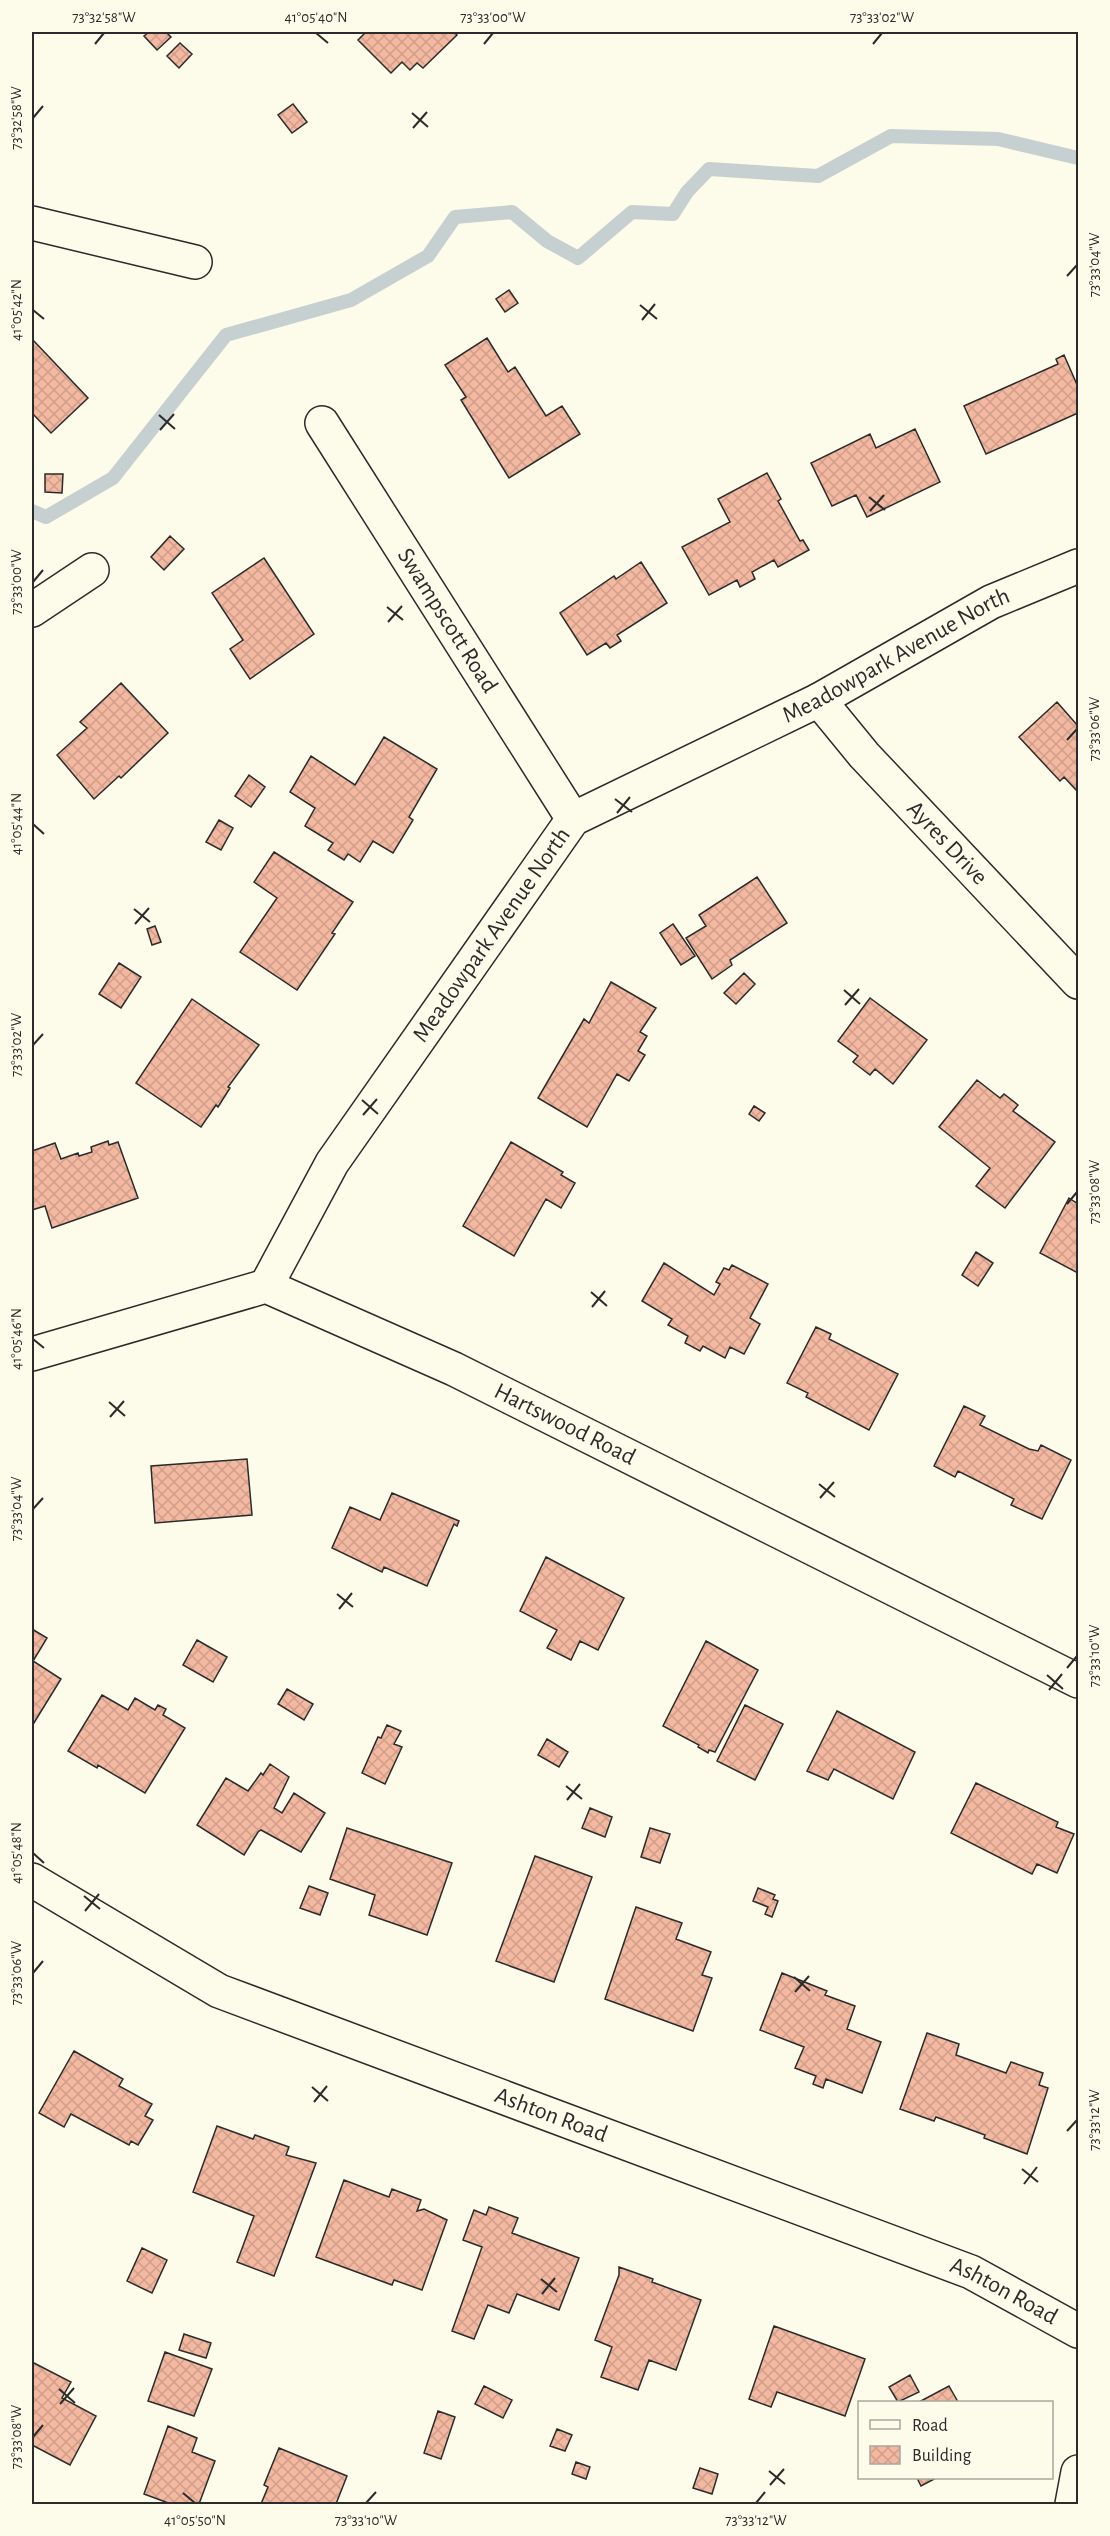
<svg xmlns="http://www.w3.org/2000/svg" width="1110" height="2536" font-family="'Alegreya Sans',sans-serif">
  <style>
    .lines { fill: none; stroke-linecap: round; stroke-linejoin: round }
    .stream { stroke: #c7d0d0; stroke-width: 14 }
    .building { fill: url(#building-cross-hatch); stroke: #2b2b2b; stroke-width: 1.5 }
    .minor-casing { stroke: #2b2b2b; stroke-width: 36 }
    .minor { stroke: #fdfbea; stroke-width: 33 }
    .ticks { fill: none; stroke: #2b2b2b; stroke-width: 2 }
    .labels { text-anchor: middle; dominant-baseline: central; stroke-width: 4.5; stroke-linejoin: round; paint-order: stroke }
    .street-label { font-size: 24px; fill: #2b2b2b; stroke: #fdfbea }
    .neatline { fill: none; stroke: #2b2b2b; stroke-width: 2 }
    .ticks-label { font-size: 15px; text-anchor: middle; fill: #2b2b2b }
  </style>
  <defs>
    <pattern id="building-cross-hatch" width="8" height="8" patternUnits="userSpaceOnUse" patternTransform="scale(1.5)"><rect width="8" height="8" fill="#f2b8a0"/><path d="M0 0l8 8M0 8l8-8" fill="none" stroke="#d09e8a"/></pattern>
  </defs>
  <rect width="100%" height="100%" fill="#fdfbea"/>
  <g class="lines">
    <!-- stream -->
    <path class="stream" d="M32,511L46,517L113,478L226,335L351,300L428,256L455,217L512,212L547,241L578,258L632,212L673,214L687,192L709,169L818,176L891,136L998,139L1078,158"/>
  </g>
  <!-- building -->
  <path class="building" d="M149,32H166L171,37L157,50L144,36Z
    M366,32H454L457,35L423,68L417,63L410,70L402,62L391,73L358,40Z
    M180,43L192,54L179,68L167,56Z
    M293,104L307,122L292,133L278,115Z
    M509,290L518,303L505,312L496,299Z
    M487,338L508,372L515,367L546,416L562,406L580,434L509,478L461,400L466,397L445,365Z
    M32,339L88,398L51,433L32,413Z
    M1064,355L1078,387V413L986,454L964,406L1058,364L1056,359Z
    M915,429L940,482L867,517L856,495L832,506L811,463L870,434L876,448Z
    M767,473L781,499L778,501L800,541L803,540L809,550L778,567L774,560L752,572L755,579L740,587L737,580L709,595L682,547L730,522L718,499Z
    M45,474H63L62,493L45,492Z
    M170,536L184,549L164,570L151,557Z
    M264,558L314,634L250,679L230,649L243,640L212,593Z
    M641,562L667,603L617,635L621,641L610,648L606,643L587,655L560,613L614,576L616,579Z
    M121,683L168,733L121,778L119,776L94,799L57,755L87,728L80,722Z
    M1057,702L1078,726V792L1064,777L1060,781L1019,737Z
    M384,737L437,769L409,817L413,820L393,853L373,841L360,862L348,854L344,860L328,850L333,843L305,826L315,808L290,792L311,756L355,785Z
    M249,775L265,787L251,807L235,796Z
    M219,820L233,828L221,850L206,842Z
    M274,852L353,902L332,933L335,934L297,990L240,952L277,898L254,882Z
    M757,877L787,923L730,960L732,965L712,979L686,938L706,926L699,915Z
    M673,924L695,956L681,965L660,933Z
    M155,926L161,942L152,945L147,929Z
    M119,963L141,977L121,1008L99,994Z
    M744,973L755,984L736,1004L724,993Z
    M611,982L656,1008L640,1032L647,1036L638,1051L645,1055L629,1081L617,1074L587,1127L538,1098L584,1019L589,1023Z
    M870,998L927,1040L893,1084L875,1069L870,1075L853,1062L858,1056L838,1041Z
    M192,999L259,1045L228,1087L230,1088L218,1107L216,1105L201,1127L136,1083Z
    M977,1080L1000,1098L1004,1094L1018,1105L1013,1111L1055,1142L1005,1208L976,1186L990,1168L939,1127Z
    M754,1106L765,1113L759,1121L749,1114Z
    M108,1141L109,1145L118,1142L138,1198L52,1228L45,1206L32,1210V1151L55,1143L61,1159L78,1153L79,1156L92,1152L91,1147Z
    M511,1142L563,1172L561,1175L575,1183L561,1208L546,1199L514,1256L463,1226Z
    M1069,1198L1078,1204V1273L1040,1253Z
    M976,1252L993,1263L978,1286L962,1275Z
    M664,1263L714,1295L720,1284L716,1282L724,1268L729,1270L732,1265L768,1284L750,1318L760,1324L744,1354L730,1347L725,1358L703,1346L700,1351L685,1343L688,1336L668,1325L672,1319L642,1301Z
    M816,1327L831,1334L829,1339L898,1374L869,1430L806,1397L808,1393L787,1383Z
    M964,1406L985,1416L980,1425L1029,1449L1038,1451L1041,1445L1071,1460L1042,1519L1011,1505L1014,1499L958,1471L955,1477L934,1466Z
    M247,1459L252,1515L155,1523L151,1466Z
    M392,1493L459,1521L457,1526L454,1524L427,1586L384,1567L382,1572L332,1548L350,1507L380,1520Z
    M546,1557L624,1598L598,1650L580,1641L571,1660L547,1648L557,1630L520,1611Z
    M32,1629L47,1638L33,1661L61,1679L32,1726Z
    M197,1640L227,1657L213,1682L183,1665Z
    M706,1641L758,1670L715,1752L709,1750L708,1753L698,1747L699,1745L663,1726Z
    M287,1689L313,1704L304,1720L278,1704Z
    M102,1695L128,1710L135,1698L155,1710L158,1705L166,1709L163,1715L185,1728L145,1793L98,1765L97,1768L68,1751Z
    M745,1705L783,1724L755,1780L717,1761Z
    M837,1711L915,1752L893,1799L834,1769L828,1780L807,1771Z
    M387,1725L401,1731L394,1744L402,1747L385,1784L362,1773L378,1737L381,1738Z
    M547,1739L568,1752L559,1767L538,1755Z
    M270,1764L289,1777L274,1808L282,1813L294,1793L325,1813L301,1852L261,1830L258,1832L244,1855L197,1825L226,1778L248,1791L261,1773L263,1775Z
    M976,1783L1058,1822L1056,1827L1074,1834L1057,1873L1037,1864L1032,1874L951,1833Z
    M590,1808L612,1817L605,1837L582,1828Z
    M347,1828L452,1863L427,1935L369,1915L375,1895L330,1879Z
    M650,1828L670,1834L660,1863L641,1857Z
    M535,1856L592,1877L554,1982L496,1961Z
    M309,1886L328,1893L320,1915L300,1908Z
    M758,1888L775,1895L773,1899L778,1901L772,1917L765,1914L768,1907L753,1901Z
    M636,1907L682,1923L676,1939L711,1952L702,1975L712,1978L693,2031L605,1999Z
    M782,1973L827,1991L825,1995L855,2006L847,2029L881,2042L862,2093L826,2079L823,2088L813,2084L816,2076L795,2068L804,2047L760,2030Z
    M927,2033L959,2044L956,2055L1006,2073L1011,2062L1043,2073L1039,2085L1048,2088L1027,2154L984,2138L985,2135L936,2117L934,2121L900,2109Z
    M74,2051L123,2079L119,2086L152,2104L145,2116L153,2120L138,2145L131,2141L129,2145L71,2114L64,2127L39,2113Z
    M217,2126L253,2139L255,2135L289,2147L286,2155L316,2163L274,2276L237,2262L254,2216L193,2192Z
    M344,2180L389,2197L392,2189L421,2200L417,2211L424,2209L447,2220L422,2290L394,2280L392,2285L316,2257Z
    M489,2207L518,2218L512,2233L579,2258L559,2310L517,2294L509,2313L488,2305L474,2339L452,2331L482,2247L463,2240L474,2210L486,2215Z
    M142,2248L167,2260L152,2293L127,2281Z
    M619,2267L653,2279L652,2282L701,2300L676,2370L649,2360L638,2390L601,2377L612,2347L595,2340L619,2275Z
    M774,2326L865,2359L845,2416L777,2392L771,2407L749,2399Z
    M184,2334L211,2343L206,2358L179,2350Z
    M165,2352L212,2369L194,2416L148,2401Z
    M32,2362L71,2382L62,2398L96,2416L70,2465L32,2445Z
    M910,2375L919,2392L898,2402L889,2387Z
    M484,2386L512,2400L503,2418L475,2404Z
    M949,2386L958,2402H919Z
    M438,2411L455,2417L441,2459L424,2453Z
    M168,2426L197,2438L192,2452L215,2461L199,2504H171L144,2494Z
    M557,2429L572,2435L565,2451L550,2446Z
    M279,2448L347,2476L336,2504H338H261L268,2487L264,2485Z
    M576,2462L590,2467L586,2479L572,2474Z
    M700,2468L718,2474L712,2494L693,2488Z
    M917,2478H936L921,2486Z"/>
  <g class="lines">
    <defs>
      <g id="minor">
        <path d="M32,223L195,262"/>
        <path id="s1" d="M322,423L573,819"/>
        <path d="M32,610L92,570"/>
        <path id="s2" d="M819,700L864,755L1078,982"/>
        <path id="s3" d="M266,1286L332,1163L573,819L819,700L991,602L1078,566"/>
        <path id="s4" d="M32,1354L266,1286L454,1369L1078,1681"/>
        <path id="s5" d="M32,1880L219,1991L971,2272L1078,2331"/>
        <path d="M1072,2504L1078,2472"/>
      </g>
    </defs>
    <!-- minor casing -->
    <use href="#minor" class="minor-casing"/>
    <!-- minor -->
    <use href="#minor" class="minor"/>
  </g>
  <!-- ticks -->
  <path class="ticks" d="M316,33L328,43M95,44L104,33M484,44L493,33M873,44L882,33M412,113L428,127M33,118L43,106M413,128L427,112M1067,276L1077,265M640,305L657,319M33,310L44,319M642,320L655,304M159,415L175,429M160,430L174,414M869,497L885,510M870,511L884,495M33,582L43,570M387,607L403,620M388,622L402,606M1067,740L1077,729M615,799L632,812M617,813L630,797M33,824L44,834M134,909L150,922M135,924L149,908M844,990L860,1004M845,1005L859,989M33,1045L43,1034M362,1100L378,1114M363,1115L377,1099M1067,1204L1077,1192M591,1292L607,1306M592,1307L605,1291M33,1339L44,1348M109,1402L125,1416M110,1417L124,1401M819,1484L835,1497M820,1498L834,1482M33,1509L43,1498M337,1594L353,1607M339,1609L352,1593M1067,1668L1077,1656M1047,1675L1063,1689M1049,1690L1062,1674M566,1786L582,1799M567,1800L580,1784M33,1853L44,1863M84,1896L100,1909M85,1911L99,1894M33,1973L43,1961M794,1977L810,1991M795,1992L809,1976M312,2087L328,2101M314,2102L327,2086M1067,2131L1077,2120M1022,2169L1038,2182M1024,2184L1037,2167M541,2279L557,2292M542,2294L555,2278M59,2389L75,2403M60,2404L74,2388M33,2437L43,2425M769,2471L785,2484M770,2485L784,2469M183,2493L195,2503M366,2503L376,2492M756,2503L765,2492"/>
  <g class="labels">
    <!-- street labels -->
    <g class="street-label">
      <text stroke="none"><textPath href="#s1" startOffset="234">Swampscott Road</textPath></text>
      <text stroke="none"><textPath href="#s3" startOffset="922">Meadowpark Avenue North</textPath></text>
      <text stroke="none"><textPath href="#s2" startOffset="192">Ayres Drive</textPath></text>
      <text stroke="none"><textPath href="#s3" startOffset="418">Meadowpark Avenue North</textPath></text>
      <text stroke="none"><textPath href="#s4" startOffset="573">Hartswood Road</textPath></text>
      <text stroke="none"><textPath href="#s5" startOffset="572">Ashton Road</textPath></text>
      <text stroke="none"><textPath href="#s5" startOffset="1058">Ashton Road</textPath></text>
    </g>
  </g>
  <!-- border -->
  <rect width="1110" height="2536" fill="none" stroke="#fdfbea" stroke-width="66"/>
  <!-- legend -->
  <rect x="858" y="2401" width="195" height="78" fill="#fdfbea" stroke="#a9a89e" stroke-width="1.5"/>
  <rect x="870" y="2420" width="30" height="9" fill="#fdfbea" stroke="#a9a89e" stroke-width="1.5"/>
  <text x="912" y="2431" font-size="18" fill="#2b2b2b">Road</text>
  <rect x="870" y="2446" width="30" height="18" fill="url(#building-cross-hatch)" stroke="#a9a89e" stroke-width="1.5"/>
  <text x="912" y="2461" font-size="18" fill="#2b2b2b">Building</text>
  <rect x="33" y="33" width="1044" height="2470" class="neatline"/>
  <g class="ticks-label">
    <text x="104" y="22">73°32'58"W</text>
    <text x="316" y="22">41°05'40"N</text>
    <text x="493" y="22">73°33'00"W</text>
    <text x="882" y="22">73°33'02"W</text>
    <text transform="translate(16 118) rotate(-90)" y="5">73°32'58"W</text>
    <text transform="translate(1094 265) rotate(-90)" y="5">73°33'04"W</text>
    <text transform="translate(16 310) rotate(-90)" y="5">41°05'42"N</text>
    <text transform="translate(16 582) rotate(-90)" y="5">73°33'00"W</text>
    <text transform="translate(1094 729) rotate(-90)" y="5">73°33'06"W</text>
    <text transform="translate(16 824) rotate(-90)" y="5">41°05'44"N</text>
    <text transform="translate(16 1045) rotate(-90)" y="5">73°33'02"W</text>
    <text transform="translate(1094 1192) rotate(-90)" y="5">73°33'08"W</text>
    <text transform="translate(16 1339) rotate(-90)" y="5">41°05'46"N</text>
    <text transform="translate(16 1509) rotate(-90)" y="5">73°33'04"W</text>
    <text transform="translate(1094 1656) rotate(-90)" y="5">73°33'10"W</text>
    <text transform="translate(16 1853) rotate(-90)" y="5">41°05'48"N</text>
    <text transform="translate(16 1973) rotate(-90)" y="5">73°33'06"W</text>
    <text transform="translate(1094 2120) rotate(-90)" y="5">73°33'12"W</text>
    <text transform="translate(16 2437) rotate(-90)" y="5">73°33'08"W</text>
    <text x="195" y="2525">41°05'50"N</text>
    <text x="366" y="2525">73°33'10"W</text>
    <text x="756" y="2525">73°33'12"W</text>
  </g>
</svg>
